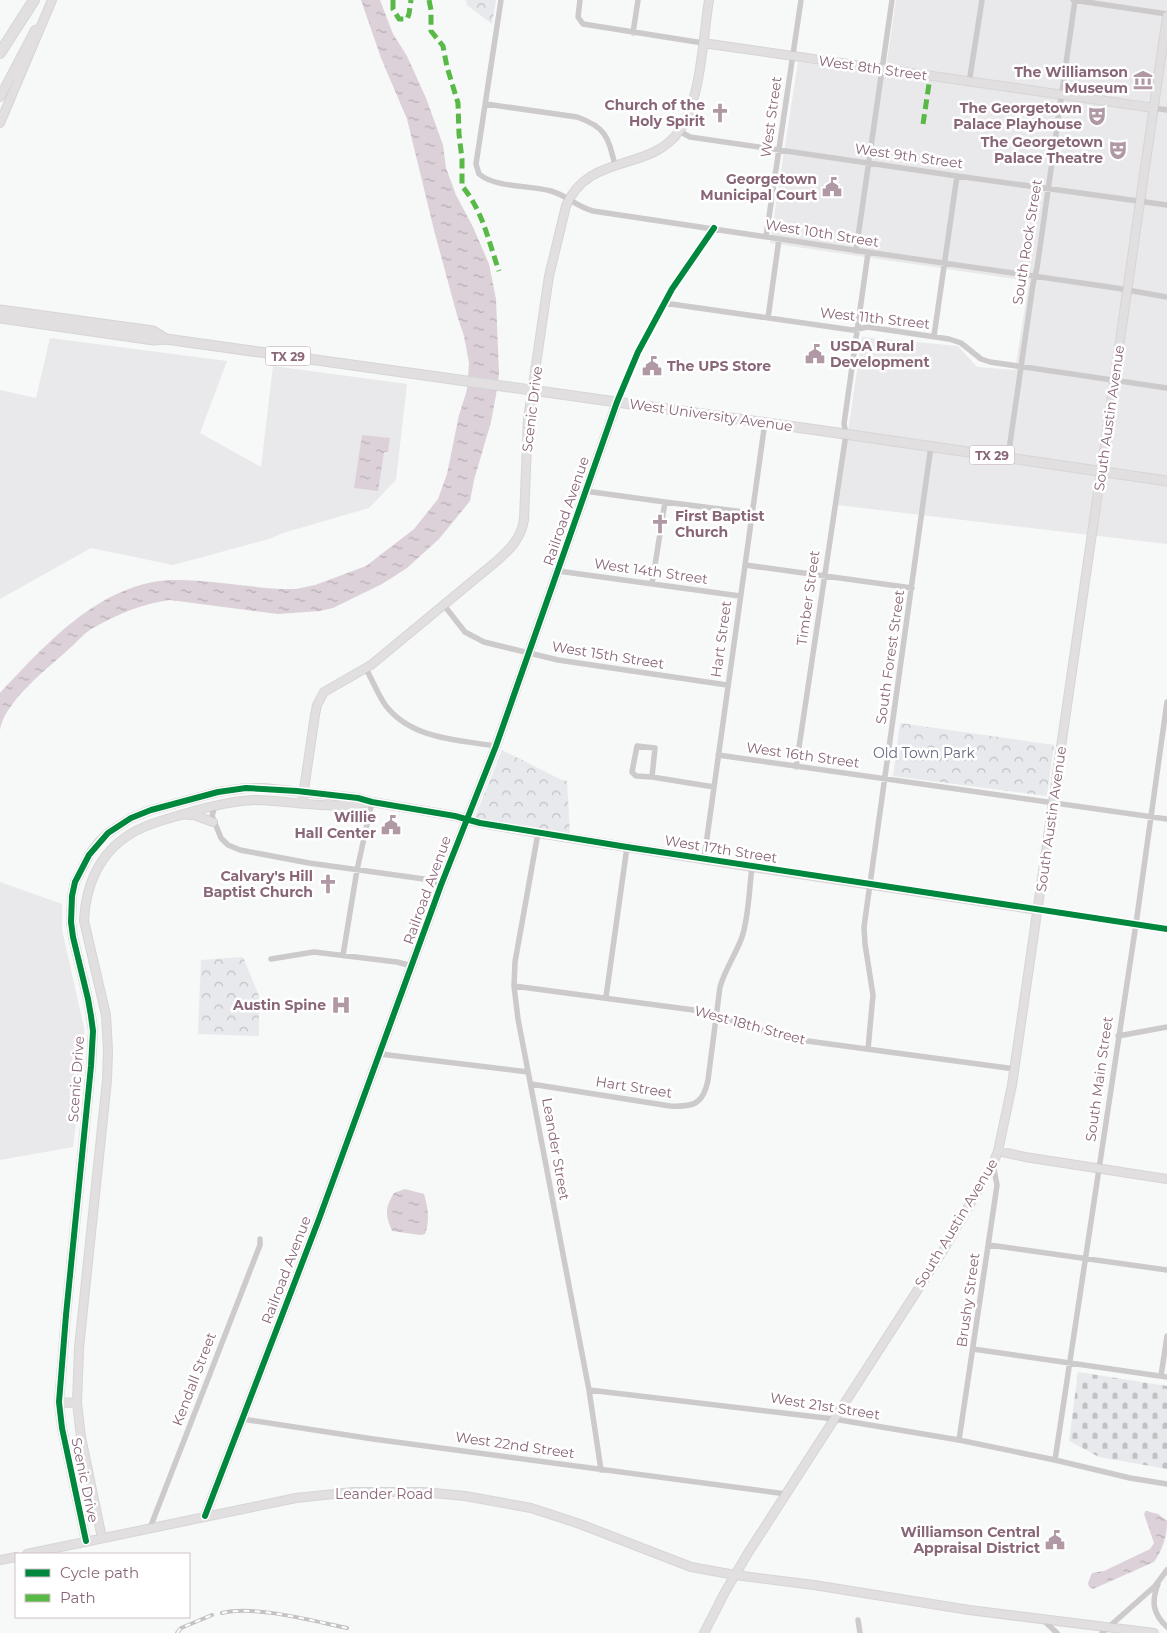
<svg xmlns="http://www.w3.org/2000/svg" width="1167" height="1633" font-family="Montserrat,sans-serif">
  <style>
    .built { fill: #e9e8ea }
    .cemetery { fill: url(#cemetery-stones) }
    .park { fill: url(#park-crowns) }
    .pitch { fill: #e7e9ec }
    .water { fill: url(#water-ripples) }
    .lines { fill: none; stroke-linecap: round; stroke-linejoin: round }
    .secondary-casing { stroke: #d7d5d6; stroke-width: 10 }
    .primary-casing { stroke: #d7d5d6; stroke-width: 11 }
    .highway-casing { stroke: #d5d5d5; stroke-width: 12 }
    .street { stroke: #cdcacc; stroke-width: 5.5 }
    .secondary { stroke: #e1dfe0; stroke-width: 8 }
    .primary { stroke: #e1dfe0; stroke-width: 9 }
    .highway { stroke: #e1dfe0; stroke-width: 10 }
    .rail-casing { stroke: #c4c2c3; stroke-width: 4 }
    .rail { stroke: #fff; stroke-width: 2; stroke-dasharray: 5.5; stroke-linecap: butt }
    .quiet { stroke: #58b947; stroke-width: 5; stroke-dasharray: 10 5; stroke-linecap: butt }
    .cycleway-casing { stroke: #fff; stroke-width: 9 }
    .cycleway { stroke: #00873e; stroke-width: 6 }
    .labels { text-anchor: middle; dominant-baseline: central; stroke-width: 5; stroke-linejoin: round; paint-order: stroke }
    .shield { fill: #fff; stroke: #ac94a0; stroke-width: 1 }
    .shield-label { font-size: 12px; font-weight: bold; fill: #896678 }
    .street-label { font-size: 14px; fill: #896678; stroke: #fff }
    .poi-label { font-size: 14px; font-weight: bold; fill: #896678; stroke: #fff; text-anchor: end }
    .park-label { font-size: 14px; fill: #656a80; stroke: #fff }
  </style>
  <defs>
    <pattern id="cemetery-stones" width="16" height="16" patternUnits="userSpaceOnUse" patternTransform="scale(1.25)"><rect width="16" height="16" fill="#e7e9ec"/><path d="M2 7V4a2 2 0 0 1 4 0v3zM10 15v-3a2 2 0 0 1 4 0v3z" fill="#c1c1c4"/></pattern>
    <pattern id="park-crowns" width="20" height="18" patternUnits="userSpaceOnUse" patternTransform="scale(1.25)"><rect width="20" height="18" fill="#e7e9ec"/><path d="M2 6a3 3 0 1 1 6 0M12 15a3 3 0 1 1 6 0" fill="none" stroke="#c1c1c4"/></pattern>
    <pattern id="water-ripples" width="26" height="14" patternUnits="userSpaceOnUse" patternTransform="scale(1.25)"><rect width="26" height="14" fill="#dcd1d8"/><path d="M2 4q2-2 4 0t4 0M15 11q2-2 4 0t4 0" fill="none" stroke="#b8adb4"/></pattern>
  </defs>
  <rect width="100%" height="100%" fill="#f7f8f8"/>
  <!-- built -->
  <path class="built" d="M896,0H1167V544L837,505L862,337L958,346L977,367L1015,370L1029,281L770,243L798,62L885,75Z
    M50,338L227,361L200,433L261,467L273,366L407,384L396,480L369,508L283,533L269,539L173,565L91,548L0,599V390L36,398Z
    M0,882L62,904V930L84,1028L85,1052L73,1147L0,1160Z"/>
  <!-- cemetery -->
  <path class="cemetery" d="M1078,1372L1167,1386V1469L1099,1457L1069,1441Z"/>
  <!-- park -->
  <path class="park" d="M466,0H496L492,24L467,5Z
    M900,723L1054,745L1047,796L893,776Z
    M502,750L562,780L567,781L570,833L475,817Z
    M243,957L259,996V1036L198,1034L201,960Z"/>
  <!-- pitch -->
  <path class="pitch" d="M951,737L972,740L970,752L949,749Z"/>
  <!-- water -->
  <path class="water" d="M361,0H380L393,34L407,56L426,98L443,145L446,168L456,195L473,227L489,264L496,299L499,374L496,395L491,422L474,480L470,501L439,539L407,568L382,584L333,608L320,611L278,614L170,600C144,603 118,614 95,627C85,632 77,642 69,649C48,668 4,702 0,730V693C45,645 100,583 171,580C208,579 245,587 281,589H296L315,585L366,566L414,529L438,499L447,474L459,415L467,390L469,363L464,336L457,315L434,230L407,119L381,58Z
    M362,435L390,438L388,452H384L378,491L354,488Z
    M405,1189L424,1194C428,1206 430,1222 425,1234L420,1235L392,1231C385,1214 385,1208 394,1193Z
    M1146,1511L1158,1514L1167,1521C1167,1536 1163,1549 1154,1562L1093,1589L1089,1587L1088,1583L1092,1573L1104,1571L1150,1549L1154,1543L1144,1514Z"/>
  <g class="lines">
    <defs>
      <path id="secondary" d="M703,43L1154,108
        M0,97L35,30
        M0,123L52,0
        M302,803L315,715L317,705L324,692L371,665L498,560C511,548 521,538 524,520L528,419L549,276L566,206C588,152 651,173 680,130C701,100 703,37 709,0
        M187,815H194L213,822
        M998,1151L1025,1157L1167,1179
        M59,1402L77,1403
        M205,1516L319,1219L441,885L496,746L617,402
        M102,1538L81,1437L77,1403L79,1348L107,1080L108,1051L106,1015L84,921C86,879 104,844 144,827C157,821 171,818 184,814C207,807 231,801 255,800C277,800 298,804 320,805C337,806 354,805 370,802
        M86,1541L62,1428L59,1402L66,1315L91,1066L93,1031L91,1016L88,999L73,937L71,922L72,896L75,882L82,869L89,855L98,843L108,833L131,818L151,810L218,792L246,788H264L358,798L372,802L455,816L480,823L538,833L752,867L1038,910
        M27,1554L296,1498L353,1492H423L465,1496L531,1508L580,1524L691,1567L735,1575L814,1585L969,1610L1154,1633
        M0,1560L16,1557
        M704,1633L725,1592L748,1553L944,1249L993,1164L998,1151L1012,1085L1167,16"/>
      <path id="primary" d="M0,310L153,331L166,339
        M0,318L154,340L166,339L817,430L1167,481"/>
      <path id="highway" d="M0,53L34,0"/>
    </defs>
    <!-- secondary casing -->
    <use href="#secondary" class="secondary-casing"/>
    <!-- primary casing -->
    <use href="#primary" class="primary-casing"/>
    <!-- highway casing -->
    <use href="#highway" class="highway-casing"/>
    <!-- street -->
    <path class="street" d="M501,0L476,164L479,174C496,188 529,185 551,191C566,195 577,207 593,211L860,251L1116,288L1167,297
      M580,0L578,17L583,24L703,43
      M1073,0L1167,14
      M633,33L638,0
      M969,83L982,0
      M486,104L577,117C606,127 608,137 615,165
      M1154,108L1167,110
      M679,131L690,137L957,176L1167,205
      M766,237L801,0
      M856,251L892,0
      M664,303L852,330L868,327L949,339L961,343L981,359L990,362L1167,388
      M768,318L779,239
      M934,336L957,176
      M617,402L638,352L672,289L714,228
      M1008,457L1033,284L1037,268L1075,0
      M585,491L665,502L752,513
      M745,565L912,588
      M558,571L740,596
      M652,584L665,502
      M443,604L465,632L484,642L558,660L727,685
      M366,669C373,681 378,695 386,706C412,739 457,740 496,746
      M718,755L1167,819
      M796,767L846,434L844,424L868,253
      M652,777L655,748L637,746L632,772L636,776L652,777L714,787
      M215,805L212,816L221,838L228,845L240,850L309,863L424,879L441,885
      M538,833L515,962L514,986L518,1019L589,1390L601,1470
      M704,859L765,422
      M1038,910L1167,929
      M343,955L357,870L372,802
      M271,959L314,952L397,962L412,966
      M514,986L701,1011L758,1029L800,1040L1015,1069
      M606,997L627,847
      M1118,1036L1167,1027
      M868,1049L873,995L865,944L864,927L931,446
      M380,1054L528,1072
      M531,1084L670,1106C693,1107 703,1105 708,1080L720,987C725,969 736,954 742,937C749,915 749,890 752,867
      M989,1245L1167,1270
      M973,1349L1167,1377
      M1161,1376L1167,1336
      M589,1390L834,1419L959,1440L1055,1460L1130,1478L1167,1484
      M242,1419L373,1439L786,1494
      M959,1440L995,1199L997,1185L993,1164
      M1055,1460L1136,924L1167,702
      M150,1528L260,1245V1239
      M1158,1584C1151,1602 1153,1614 1167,1627
      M1042,1619L1057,1633
      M858,1620L860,1633
      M1102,1633L1155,1586L1167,1570"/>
    <!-- secondary -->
    <use href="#secondary" class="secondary"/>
    <!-- primary -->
    <use href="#primary" class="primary"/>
    <!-- highway -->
    <use href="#highway" class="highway"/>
    <defs>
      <path id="rail" d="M222,1613C255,1605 313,1621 347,1628
        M177,1633L181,1628L212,1615"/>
    </defs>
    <!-- rail casing -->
    <use href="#rail" class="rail-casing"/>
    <!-- rail -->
    <use href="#rail" class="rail"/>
    <!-- quiet -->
    <path class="quiet" d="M393,0V9L399,19H407L409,14L411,0
      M429,0L431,10V31L443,46L447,67L458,103L459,134L462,159V186C483,211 488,240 499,271
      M923,124L929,84"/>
    <defs>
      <path id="cycleway" d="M205,1516L319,1219L441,885L496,746L617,402L638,352L672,289L714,228
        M86,1541L62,1428L59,1402L66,1315L91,1066L93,1031L91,1016L88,999L73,937L71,922L72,896L75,882L89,855L108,833L131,818L151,810L218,792L246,788L297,791L358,798L372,802L455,816L480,823L627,847L1167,929"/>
    </defs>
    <!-- cycleway casing -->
    <use href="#cycleway" class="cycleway-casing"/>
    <!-- cycleway -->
    <use href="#cycleway" class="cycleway"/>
  </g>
  <!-- icons -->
  <defs>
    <symbol id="museum-bare" viewBox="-9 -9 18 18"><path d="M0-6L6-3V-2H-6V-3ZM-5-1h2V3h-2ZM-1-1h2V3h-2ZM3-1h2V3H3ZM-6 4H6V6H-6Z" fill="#b099a5" stroke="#fff" stroke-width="2.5" paint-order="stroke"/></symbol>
    <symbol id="church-bare" viewBox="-9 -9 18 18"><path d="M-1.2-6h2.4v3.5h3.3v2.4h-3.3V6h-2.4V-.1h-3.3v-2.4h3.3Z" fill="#b099a5" stroke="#fff" stroke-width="2.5" paint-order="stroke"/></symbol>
    <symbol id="theatre-bare" viewBox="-9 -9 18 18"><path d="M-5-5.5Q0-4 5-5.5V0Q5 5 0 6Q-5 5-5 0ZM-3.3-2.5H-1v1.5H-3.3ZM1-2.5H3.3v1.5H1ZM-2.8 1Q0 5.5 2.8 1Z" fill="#b099a5" stroke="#fff" stroke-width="2.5" paint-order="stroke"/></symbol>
    <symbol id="civic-bare" viewBox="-9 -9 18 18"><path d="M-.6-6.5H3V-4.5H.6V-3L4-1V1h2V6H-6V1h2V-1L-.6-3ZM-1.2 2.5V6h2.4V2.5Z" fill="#b099a5" stroke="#fff" stroke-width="2.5" paint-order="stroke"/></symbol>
    <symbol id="hospital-bare" viewBox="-9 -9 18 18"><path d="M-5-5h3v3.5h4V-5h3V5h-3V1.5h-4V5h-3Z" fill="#b099a5" stroke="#fff" stroke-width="2.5" paint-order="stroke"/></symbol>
  </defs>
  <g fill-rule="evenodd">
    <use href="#museum-bare" x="1129" y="66" width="28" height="28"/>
    <use href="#church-bare" x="706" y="99" width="28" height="28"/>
    <use href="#theatre-bare" x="1083" y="102" width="28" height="28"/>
    <use href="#theatre-bare" x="1104" y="136" width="28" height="28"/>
    <use href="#civic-bare" x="818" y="173" width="28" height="28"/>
    <use href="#civic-bare" x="801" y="340" width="28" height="28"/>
    <use href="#civic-bare" x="638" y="352" width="28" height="28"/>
    <use href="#church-bare" x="646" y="510" width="28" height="28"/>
    <use href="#civic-bare" x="377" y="811" width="28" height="28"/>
    <use href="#church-bare" x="314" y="870" width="28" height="28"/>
    <use href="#hospital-bare" x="327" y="991" width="28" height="28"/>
    <use href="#civic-bare" x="1041" y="1526" width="28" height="28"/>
  </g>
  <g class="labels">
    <!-- shield labels -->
    <g class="shield">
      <rect x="265.5" y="346.5" width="45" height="19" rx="4"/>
      <rect x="969.5" y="445.5" width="45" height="19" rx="4"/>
    </g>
    <g class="shield-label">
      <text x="288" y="356">TX 29</text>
      <text x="992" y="455">TX 29</text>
    </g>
    <!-- street labels -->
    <g class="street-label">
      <text transform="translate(873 68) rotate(8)">West 8th Street</text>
      <text transform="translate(771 117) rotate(-82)">West Street</text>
      <text transform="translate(909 156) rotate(8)">West 9th Street</text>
      <text transform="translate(822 233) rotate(9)">West 10th Street</text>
      <text transform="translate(1027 242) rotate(-81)">South Rock Street</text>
      <text transform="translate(875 318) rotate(6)">West 11th Street</text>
      <text transform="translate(532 409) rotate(-83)">Scenic Drive</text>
      <text transform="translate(711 415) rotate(8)">West University Avenue</text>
      <text transform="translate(1109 418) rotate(-82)">South Austin Avenue</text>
      <text transform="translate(566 511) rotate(-71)">Railroad Avenue</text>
      <text transform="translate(651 571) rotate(8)">West 14th Street</text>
      <text transform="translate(808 598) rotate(-82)">Timber Street</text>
      <text transform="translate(721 639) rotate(-82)">Hart Street</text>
      <text transform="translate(608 655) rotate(9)">West 15th Street</text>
      <text transform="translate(890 657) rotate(-82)">South Forest Street</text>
      <text transform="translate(803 755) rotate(8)">West 16th Street</text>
      <text transform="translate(1051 819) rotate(-82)">South Austin Avenue</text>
      <text transform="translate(721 849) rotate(9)">West 17th Street</text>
      <text transform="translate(427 890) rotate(-70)">Railroad Avenue</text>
      <text transform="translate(750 1025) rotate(15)">West 18th Street</text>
      <text transform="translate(76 1079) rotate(-86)">Scenic Drive</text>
      <text transform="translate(1099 1079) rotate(-82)">South Main Street</text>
      <text transform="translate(634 1087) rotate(9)">Hart Street</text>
      <text transform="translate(556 1149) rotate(80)">Leander Street</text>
      <text transform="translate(956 1223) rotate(-59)">South Austin Avenue</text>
      <text transform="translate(286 1270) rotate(-69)">Railroad Avenue</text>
      <text transform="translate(968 1300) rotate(-82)">Brushy Street</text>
      <text transform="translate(194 1379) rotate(-69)">Kendall Street</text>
      <text transform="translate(825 1406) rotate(9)">West 21st Street</text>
      <text transform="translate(515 1445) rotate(8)">West 22nd Street</text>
      <text transform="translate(85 1480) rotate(78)">Scenic Drive</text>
      <text x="384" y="1494">Leander Road</text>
    </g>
    <!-- poi labels -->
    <g class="poi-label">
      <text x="1128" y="72">The Williamson<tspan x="1128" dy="16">Museum</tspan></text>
      <text x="705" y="105">Church of the<tspan x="705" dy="16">Holy Spirit</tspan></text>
      <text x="1082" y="108">The Georgetown<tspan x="1082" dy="16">Palace Playhouse</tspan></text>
      <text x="1103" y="142">The Georgetown<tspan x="1103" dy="16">Palace Theatre</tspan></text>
      <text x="817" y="179">Georgetown<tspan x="817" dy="16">Municipal Court</tspan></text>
      <text x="830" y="346" text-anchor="start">USDA Rural<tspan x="830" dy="16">Development</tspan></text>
      <text x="667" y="366" text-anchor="start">The UPS Store</text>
      <text x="675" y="516" text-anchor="start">First Baptist<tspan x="675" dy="16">Church</tspan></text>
      <text x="376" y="817">Willie<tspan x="376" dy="16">Hall Center</tspan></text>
      <text x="313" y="876">Calvary's Hill<tspan x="313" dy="16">Baptist Church</tspan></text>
      <text x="326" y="1005">Austin Spine</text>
      <text x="1040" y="1532">Williamson Central<tspan x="1040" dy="16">Appraisal District</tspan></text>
    </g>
    <!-- park labels -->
    <g class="park-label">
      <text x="924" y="753">Old Town Park</text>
    </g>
  </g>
  <!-- legend -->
  <rect x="15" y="1553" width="175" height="65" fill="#ffffff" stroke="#d0c2c9"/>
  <rect x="25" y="1569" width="25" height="8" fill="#00873e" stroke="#d0c2c9"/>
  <text x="60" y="1578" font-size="15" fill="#896678">Cycle path</text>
  <rect x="25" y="1594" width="25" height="8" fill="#58b947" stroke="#d0c2c9"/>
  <text x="60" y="1603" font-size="15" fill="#896678">Path</text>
</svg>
